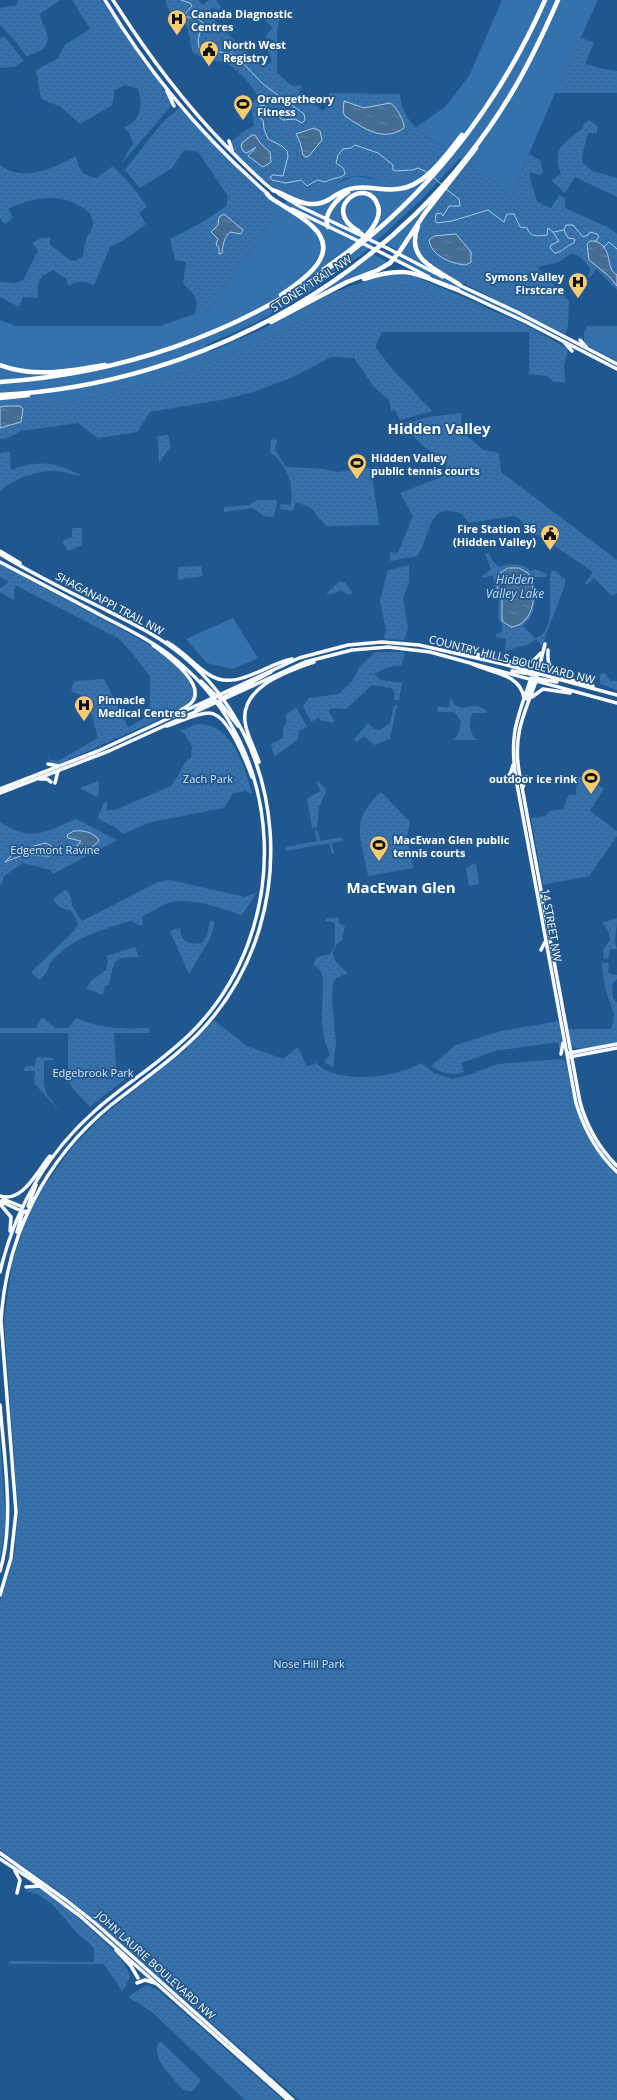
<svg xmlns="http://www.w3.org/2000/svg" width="617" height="2100" font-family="'Open Sans',sans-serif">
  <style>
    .grass { fill: #3572ad }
    .park { fill: url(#park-dots) }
    .water { fill: url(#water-ripples); stroke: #a5cbee }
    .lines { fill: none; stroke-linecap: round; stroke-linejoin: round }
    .stream { stroke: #a5cbee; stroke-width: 1 }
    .major { stroke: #f7faff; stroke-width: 3.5 }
    .highway { stroke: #fff; stroke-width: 4.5 }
    .major-bridge { stroke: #f7faff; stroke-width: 3.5 }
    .highway-bridge { stroke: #fff; stroke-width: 4.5 }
    .labels { text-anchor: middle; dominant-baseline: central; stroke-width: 3.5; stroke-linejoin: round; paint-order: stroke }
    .poi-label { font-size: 11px; font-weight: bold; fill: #fff; stroke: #21578f; text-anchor: start }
    .street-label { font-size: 11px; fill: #fff; stroke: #21578f }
    .park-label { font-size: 11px; fill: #d6e8f9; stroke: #21578f }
    .water-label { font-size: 12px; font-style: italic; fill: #bdd9f3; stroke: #21578f }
    .district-label { font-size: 15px; font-weight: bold; fill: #fff; stroke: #21578f }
  </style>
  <defs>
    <pattern id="park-dots" width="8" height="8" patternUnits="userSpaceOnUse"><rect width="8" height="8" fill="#3572ad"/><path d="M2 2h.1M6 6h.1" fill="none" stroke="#425d78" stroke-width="1.8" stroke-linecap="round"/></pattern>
    <pattern id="water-ripples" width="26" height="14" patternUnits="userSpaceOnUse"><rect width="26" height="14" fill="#456c93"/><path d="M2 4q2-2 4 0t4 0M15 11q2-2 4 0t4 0" fill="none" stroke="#6182a3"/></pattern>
  </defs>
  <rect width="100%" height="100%" fill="#21578f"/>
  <!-- grass -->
  <path class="grass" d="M502,0H598L555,93L512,193L460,158L422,199L364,253L308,293L255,323L206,345L209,352L258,331L337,291L393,272L414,276L496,311L467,300L443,298L428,289L387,282L325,301L319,305L313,314L283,330L234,352L182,373L99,396L62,403L28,401L0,403V320L15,326H160L209,309L294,190L302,195H309L355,176L385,181H399L417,174H424L447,150L415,128L445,107L469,76Z
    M428,202L430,203L398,250L385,244Z
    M413,233L427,266L401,253Z
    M373,254L388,262L311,299Z
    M398,257L524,317L549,332L396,259Z
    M584,332H617V361L584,344Z
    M233,618L258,658L233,669L207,663L186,639Z"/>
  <!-- park -->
  <path class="park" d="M18,0H60L40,14C41,26 54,36 44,48C40,52 32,53 27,57L16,42L0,25V8L16,5Z
    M72,0H102L141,59L168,94L172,105L121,164L133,143L129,133L124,127C141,123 144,102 137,88L125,85L115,90L112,105L80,124L61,107L41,99L36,70L57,59L65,45L90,29Z
    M166,0H198L203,5L209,0H215L221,7L219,10L212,8L208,14L263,68L272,61L267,48L274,41L265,37L273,28L266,21L272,13L275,12L281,15L277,30V73L291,85L302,86L299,92L323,111L329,103V93L400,94C402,123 424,135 447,150L424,174C413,173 405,181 394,182C381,183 367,174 354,176C335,179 314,206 294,190L289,197C268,184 241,166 230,143L243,132L254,126L251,104L258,97C253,86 235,66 223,62C211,59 202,60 192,51L187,26C177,18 167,15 166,0Z
    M4,36L24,61L14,67L0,68V39Z
    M580,37L594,43L585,63L599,68L617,71V93H555Z
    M179,108L249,180L281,208L209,309L194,315C200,301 194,293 183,284L186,262L175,260L170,239C190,229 209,219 226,206L228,196L198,152L184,150L172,168L140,188L125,170L162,123Z
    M589,120L598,127L597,133H588L582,156L583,163L592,171L617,178V197L575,177L565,193L551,180L561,174C550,147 567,142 584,127L582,125Z
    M529,154L541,161L543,174L539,175L531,172L529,175L537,202L551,208L559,195L565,198V208L607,227L617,234V290L596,269L590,278L588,276L591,270C588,265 579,253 572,254C568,254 564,260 559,262C552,265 545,263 538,268L569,301L568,326L565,334L449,276L426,261L417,248L418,230L422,221L436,201L467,163L512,193Z
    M76,156C79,170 81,175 96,178L113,166L132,186L147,207L139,213L146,224L124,240L110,247L94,285C85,281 78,280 69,286L66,278L53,270C37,277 38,282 38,298L23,297L19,307L0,297V282L15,283L23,280L38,250L32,243L41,238L50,237V245L70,260L75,261L83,256C84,250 84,245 86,240C89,232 96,227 92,218C90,211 83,207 76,204C54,193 30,199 8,209L13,218L5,224L0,218V165C22,183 55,168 76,156Z
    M387,282L428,289L443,298L467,300L526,325L568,349L564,366L565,382H554L547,376L529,374V332H382L376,345V348L394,371L432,411L400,420L395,410L391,411L389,400L374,387L354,358L331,357L293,377L253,392L226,399L150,412L137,432L98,438L78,423L21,431L5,439H0V403L28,401L62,403L99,396L182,373L234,352L283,330L313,314L319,305L325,301Z
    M587,326H617V332H584Z
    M461,413L462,432L484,450L499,453L501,472L617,560V593L612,596L594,578L587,585L585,583L593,572L543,538L525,530L522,521L514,516L469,523L461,513C456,512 450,511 445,511C428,513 426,546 417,556L390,561V552L398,553L413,516L400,493L444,476L447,462C441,456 433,453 426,448C417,442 410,432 405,423L429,417Z
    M168,435L171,446L159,463L158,440L155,437Z
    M271,439L277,440L275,450L286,467L325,469L337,472L380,467L382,473L372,475L379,525L326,526L311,508L296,502L293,511L281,509L280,504L290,505L291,503C294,483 286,463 270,452Z
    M4,452H10L11,470C37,459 58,463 82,476C75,476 66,472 58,471C37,470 16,477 0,491V454Z
    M257,500H277L274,517L264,516L253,508L224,512V507L249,505Z
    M72,528H82V545L68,551L62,541L72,537Z
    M489,553L491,559L499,567C510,563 522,563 531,571L534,569L547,574L546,577H533C536,596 538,612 523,626L535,638C559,633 546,587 551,572L554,570L565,579V584L542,646L536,639L529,644L505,651L506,639L496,637V634L502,632V625L498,617L499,597L494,584L493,575L483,578L482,576L491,569L485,554Z
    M0,564L150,645C167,658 190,673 194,695L186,705L164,717L59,764H51L47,754L51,760L58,761L98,738L90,708H86L87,707L85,705L89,699L71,691L74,681L104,679L128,727L143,719L150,711V676L132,653L118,638L15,585L14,600L0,592V588L9,582L0,577Z
    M409,565V582L403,598L408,629L404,640L386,639L384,636L386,631L380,600L388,570Z
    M201,566L203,576L178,580V567Z
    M339,582H345L352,592L350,595L340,591L328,595L327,593Z
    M375,652H403L405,655L401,666L389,667L374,674L380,680L402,683L399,700H394L395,694L392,688L372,685L346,709L335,708L328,710L334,720L333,723L320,720L319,717L311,722L303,706L309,698L339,694L352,681L360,666Z
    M604,673L611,681H617V690L600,684V674Z
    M451,698L454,704L461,708L476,706L487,710L486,713H472C469,725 468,731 477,740H454L459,732L461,721L454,712H437L438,706L448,708Z
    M394,705H397L390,739L374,745L364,736L356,742L354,740L368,723L374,729L380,730L390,723Z
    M296,707L307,727L299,731L298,739L274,757L271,744L283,738V729L287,721L285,716Z
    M197,724C232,722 245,767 252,794L245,791L233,793L224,808L151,822L123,834L115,827L100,820L98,817L105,801H107V810H115L171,786L181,771L185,762L191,757L192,747L185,734L180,731Z
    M577,776L593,782L604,789L590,811L617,831V836L589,876L543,885L531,818L546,816L549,811L563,809L569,794L576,795Z
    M99,781V795L97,797L80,788Z
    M318,781L327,790L319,807L317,827L312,828L307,798L321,791L316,782Z
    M381,792L410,822L407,837L413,868L368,876C361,837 349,822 381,792Z
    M76,819L117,840L53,874L51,870L23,863L3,877V883L0,884V822C32,843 44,832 76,819Z
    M315,831H318L320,841L342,837L343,841L332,843L334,854H332L329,843L286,851V847L317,841Z
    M474,863L476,864L479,884L469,886L466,869Z
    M170,880L245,897L257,892L242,915C220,908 191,897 168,903C160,906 151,912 143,916L142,926L131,921C103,929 71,938 51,962C48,964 49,967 48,970C46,974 42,977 39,980L31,972L75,930L78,923L71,911L59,907L53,899L66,889L71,897L72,906L82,921L158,882Z
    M338,917L339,924L345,925L342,940C325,952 335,963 348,973L336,978L333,982L332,1001L336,1043L333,1067L324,1062L330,1055L325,1042L322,1024L323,976L319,969L313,965L317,957L330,954L335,945V924L334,922L325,921L327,918Z
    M617,918C617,930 613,939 617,949H610L608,959H604L603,950L610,940L608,930L602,923Z
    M210,920L215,922L211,937L189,974L170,931L180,928C180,942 189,945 202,943L207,936Z
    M135,947L139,957C111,957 115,960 109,985H105L103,995L86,988L92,980L106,970L108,960L106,956Z
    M602,963H609L608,973L617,975V979L612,984L613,998L617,1003V1042C605,1044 582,1052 571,1046L567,1029H611C617,1012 612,1010 607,994C604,985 603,973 602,963Z
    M42,1017L55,1028H68L76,1018C100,1029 123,1029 148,1028L150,1033H114L116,1067L125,1079L90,1107L73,1089L68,1080V1033H0V1028H36Z
    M214,1020L247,1046L283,1059L298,1047L306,1065L309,1066L316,1063C336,1085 397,1078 421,1063L434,1073L452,1079L465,1076L498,1064L563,1059L566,1062C574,1104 584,1145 617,1174V2100H299L96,1922L61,1893L0,1850V1601L15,1553L18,1509L4,1322L12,1263L29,1212L42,1189L74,1145L99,1119L184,1051Z
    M559,1021L562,1043L560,1052L558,1042L495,1051L461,1063L464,1072C452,1076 441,1073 431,1066L456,1045L501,1031Z
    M37,1057L54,1058V1060L44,1061V1085L46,1093L60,1112L34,1083L35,1071H24L25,1066H35Z
    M0,1437L6,1524L0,1560Z
    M34,1888L41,1889C59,1902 132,1958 130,1978L122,1991L104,1964H9V1961L94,1962V1949C90,1942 82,1938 76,1932C64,1918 44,1889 24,1892Z
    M146,1985L158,1990L283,2100H245L152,2012L128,1997Z
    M161,2042L200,2079V2082L192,2091L183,2090C173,2077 152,2061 158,2043Z"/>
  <!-- water -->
  <path class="water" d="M344,101L364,108L390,103C396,106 405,122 404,128C383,143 363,128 345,116L343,112Z
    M314,128L320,131L322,140L309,156L306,157L303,155L300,142L296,134Z
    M252,135H255L261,144L270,152L271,162L263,167L248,156L256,147L247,153L244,152L241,147L242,143Z
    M224,214L243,230L241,234L230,232C224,237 223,245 222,253L219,254V248L216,244L218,239L211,232L218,225L219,217Z
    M456,234L471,252V262L466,265C452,264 431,256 429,240L434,236Z
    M590,241H596C615,251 604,268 617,275V286L610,277L589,260L587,244Z
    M5,406H20L23,409L21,422L0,428V407Z
    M508,568H519L528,573C538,590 535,625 511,627L502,621V600L496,583L499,574Z
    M74,831C83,830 93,832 99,840L98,842L92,847L77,849L75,848L81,841L68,838L67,835Z
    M45,843L50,845L54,850L50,856L23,855L5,862L18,849L27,848Z"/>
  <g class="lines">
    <!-- stream -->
    <path class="stream" d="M181,0L190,3L192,6L183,16L198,19L203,23L198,39L199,48L231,54L236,56L263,84L304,114L305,120L302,123L295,119L283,120L265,106L261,105L257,108V116L263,120L264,129L268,139L282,146L287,151L288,156L283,176L273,175L270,177L272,180L286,183L301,180L307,186L317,180L326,182C333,177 340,179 345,174C344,166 341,167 336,163L338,155L343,149L351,148L355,145L378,153L393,165V170L395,171L412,170L418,168L427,172
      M433,177L441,184
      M446,189L459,199L460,206H449L443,216L441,213L436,214L435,221L437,223L452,221L488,210L504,222L507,214H514L520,227L527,228C530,238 539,236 547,235L548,228L553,232L559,241L551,245L550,248L555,253C563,252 565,246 574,243L575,239L568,238L564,230L566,225H573L583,237L588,235L590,232L597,234L599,237L595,242
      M554,232L564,230
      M603,248L609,242L617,249"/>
    <!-- major -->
    <path class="major" d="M105,0C148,72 205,139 268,194
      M113,0C146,52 182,101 225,145C241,161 256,177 274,191
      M167,91L174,106
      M229,141L232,150
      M279,194L301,207L356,233
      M292,209L352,238
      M387,248L443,277
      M382,253L429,277
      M459,285L517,312L617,364
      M457,290L526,322L617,369
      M580,340L586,347
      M564,342L572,351
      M0,551L20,563
      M0,554C33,574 67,591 102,608C130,622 159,636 183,656C289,745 299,911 213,1017C185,1052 146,1077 111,1105C45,1159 6,1236 1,1321L16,1512L11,1558L0,1595
      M0,562C34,580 69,598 104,617C129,630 154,642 176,660C289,752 293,930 192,1032C163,1061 128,1082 97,1109C48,1152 15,1208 0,1272
      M167,642C183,651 194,665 208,674C235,693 265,664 292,659
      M153,645C166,655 210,686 190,704C185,708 179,711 174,714
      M548,650C548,655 547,661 550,666C557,678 580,683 593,686
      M461,651L521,664L533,661L541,653
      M472,664C491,673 520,673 524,698
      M512,671L536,675
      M537,676L545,644
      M531,678C517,720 509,733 516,779L576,1103C584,1129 597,1153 617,1172
      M534,678L557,682
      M537,679C524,714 513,734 519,771L580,1102C587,1127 599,1148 617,1166
      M201,681L214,694L223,700
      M532,697L543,689L570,693
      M222,698L271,672
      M527,699L533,682
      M219,701L238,726
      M196,710L215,699
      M167,726C180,722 196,713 209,713C228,713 246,761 252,777
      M259,762C255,750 249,739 246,727C236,688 286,672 314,662
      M48,764L58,766
      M508,777L511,772L513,765
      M40,779H47L51,782
      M55,783L58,771
      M523,787L526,777
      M0,789L98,751L299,658L348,645L382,642L419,645L503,664L617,695
      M0,793L109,751L305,662L352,650L388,647L430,652L617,703
      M541,950L545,942
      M569,1053L617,1044
      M561,1054L563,1043
      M569,1057L617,1048
      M0,1196C23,1203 37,1171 50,1156
      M3,1199L23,1207
      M0,1201L26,1213V1211
      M0,1204L11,1217L10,1231
      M28,1206L36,1185
      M17,1232L23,1211
      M0,1405C4,1457 15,1521 0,1571
      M0,1853L66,1900L95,1923L293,2100
      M0,1859L32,1880L80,1916L288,2100
      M15,1871L20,1880L17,1893
      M26,1887L40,1886
      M116,1950L131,1966L138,1978
      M137,1983L145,1980L155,1983"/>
    <!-- highway -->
    <path class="highway" d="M273,190C292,197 309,212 330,199C337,194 345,189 355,188C369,186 383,191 398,189C425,187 446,155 462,135
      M267,194L271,198C284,207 301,215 312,226C343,254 303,280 281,295
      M418,226C405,260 436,269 460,285
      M328,227C322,214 338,198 348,192
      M324,269C341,257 385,229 378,206C368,174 319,208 358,231
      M364,279C409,264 417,275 458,290
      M271,322L347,282L378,270L390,263L400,251L425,213L476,148
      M0,365C34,378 70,371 105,365
      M0,382C245,365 446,225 545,0
      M0,395C205,385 405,271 511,94C529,64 544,32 558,0
      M0,398L28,395"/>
    <!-- major-bridge -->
    <path class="major-bridge" d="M356,233L387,248
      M352,238L382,253"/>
    <!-- highway-bridge -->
    <path class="highway-bridge" d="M358,231L366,238"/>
  </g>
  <!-- icons -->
  <defs>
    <symbol id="hospital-pin" viewBox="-11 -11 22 30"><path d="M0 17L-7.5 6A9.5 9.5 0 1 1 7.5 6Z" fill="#f9cb73" stroke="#21578f"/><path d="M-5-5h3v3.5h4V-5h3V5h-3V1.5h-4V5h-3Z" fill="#111"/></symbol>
    <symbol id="civic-pin" viewBox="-11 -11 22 30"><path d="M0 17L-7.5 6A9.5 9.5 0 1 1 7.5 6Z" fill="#f9cb73" stroke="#21578f"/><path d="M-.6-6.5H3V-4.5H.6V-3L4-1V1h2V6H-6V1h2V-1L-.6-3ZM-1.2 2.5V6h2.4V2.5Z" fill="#111"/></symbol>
    <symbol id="stadium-pin" viewBox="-11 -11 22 30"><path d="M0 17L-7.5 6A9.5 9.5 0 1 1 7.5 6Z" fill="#f9cb73" stroke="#21578f"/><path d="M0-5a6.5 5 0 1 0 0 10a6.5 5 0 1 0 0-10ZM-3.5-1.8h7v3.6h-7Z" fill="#111"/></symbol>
  </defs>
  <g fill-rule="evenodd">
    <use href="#hospital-pin" x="166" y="8" width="22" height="30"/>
    <use href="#civic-pin" x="198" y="39" width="22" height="30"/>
    <use href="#stadium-pin" x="232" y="93" width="22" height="30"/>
    <use href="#hospital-pin" x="567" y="271" width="22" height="30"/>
    <use href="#stadium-pin" x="346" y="452" width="22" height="30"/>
    <use href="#civic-pin" x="539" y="523" width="22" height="30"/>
    <use href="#hospital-pin" x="73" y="694" width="22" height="30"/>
    <use href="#stadium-pin" x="580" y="767" width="22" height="30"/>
    <use href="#stadium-pin" x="368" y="834" width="22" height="30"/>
  </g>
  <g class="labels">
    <!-- poi labels -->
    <g class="poi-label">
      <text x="191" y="13">Canada Diagnostic<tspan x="191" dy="13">Centres</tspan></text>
      <text x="223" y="44">North West<tspan x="223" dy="13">Registry</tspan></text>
      <text x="257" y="98">Orangetheory<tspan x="257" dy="13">Fitness</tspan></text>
      <text x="564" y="276" text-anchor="end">Symons Valley<tspan x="564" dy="13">Firstcare</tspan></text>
      <text x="371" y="457">Hidden Valley<tspan x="371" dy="13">public tennis courts</tspan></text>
      <text x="536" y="528" text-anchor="end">Fire Station 36<tspan x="536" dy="13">(Hidden Valley)</tspan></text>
      <text x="98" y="699">Pinnacle<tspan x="98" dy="13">Medical Centres</tspan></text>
      <text x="577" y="778" text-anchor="end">outdoor ice rink</text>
      <text x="393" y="839">MacEwan Glen public<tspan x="393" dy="13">tennis courts</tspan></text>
    </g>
    <!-- street labels -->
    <g class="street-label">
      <text transform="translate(311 283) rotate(-33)">STONEY TRAIL NW</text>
      <text transform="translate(110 603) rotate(28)">SHAGANAPPI TRAIL NW</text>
      <text transform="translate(512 659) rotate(14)">COUNTRY HILLS BOULEVARD NW</text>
      <text transform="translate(552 925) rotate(80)">14 STREET NW</text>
      <text transform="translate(156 1965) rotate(42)">JOHN LAURIE BOULEVARD NW</text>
    </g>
    <!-- park labels -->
    <g class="park-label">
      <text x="208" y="778">Zach Park</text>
      <text x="55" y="849">Edgemont Ravine</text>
      <text x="93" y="1072">Edgebrook Park</text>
      <text x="309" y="1663">Nose Hill Park</text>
    </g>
    <!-- water labels -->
    <g class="water-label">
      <text x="515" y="579">Hidden<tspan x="515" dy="14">Valley Lake</tspan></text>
    </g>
    <!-- district labels -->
    <g class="district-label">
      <text x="439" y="428">Hidden Valley</text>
      <text x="401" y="887">MacEwan Glen</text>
    </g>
  </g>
</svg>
